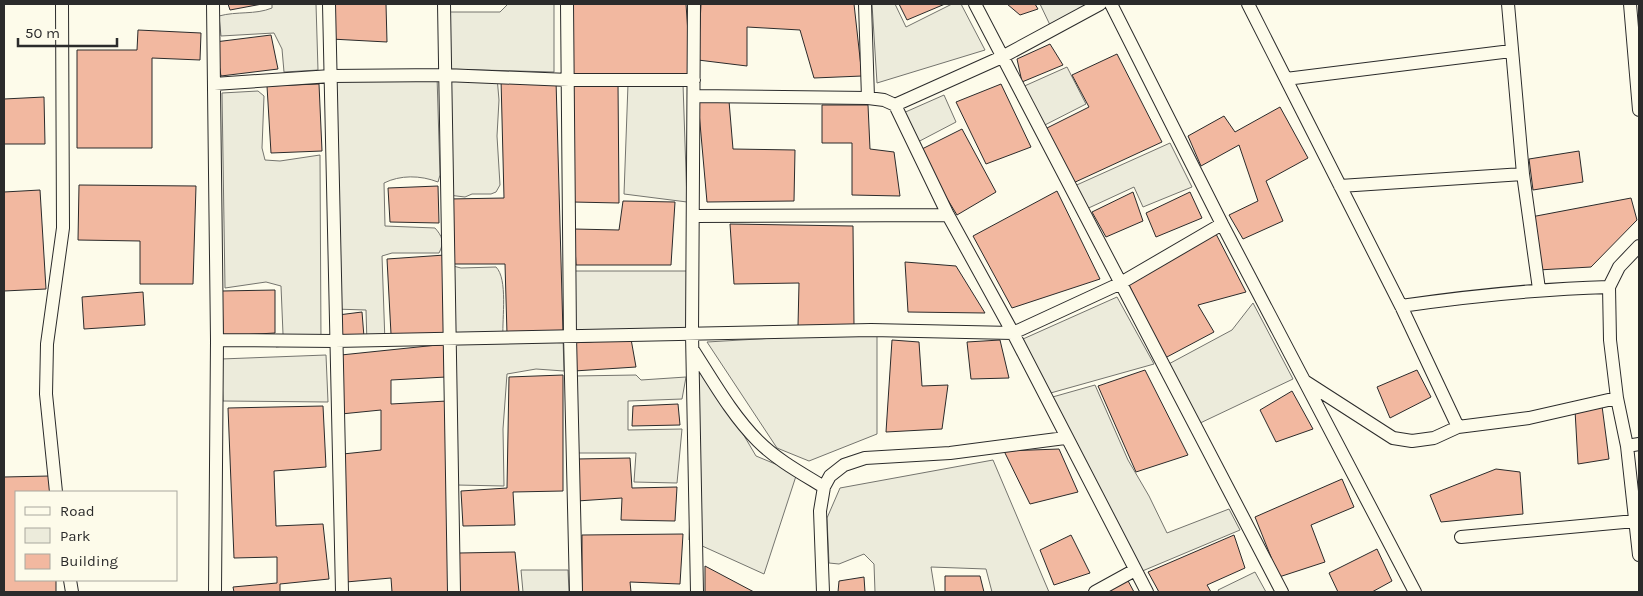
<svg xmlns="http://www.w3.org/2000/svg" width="1643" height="596" font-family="Karla,sans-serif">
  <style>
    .green { fill: #ecebdb; stroke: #74746e }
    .building { fill: #f2b8a0; stroke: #2b2b2b }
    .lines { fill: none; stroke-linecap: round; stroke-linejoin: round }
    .minor-casing { stroke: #2b2b2b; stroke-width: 14 }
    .minor { stroke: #fdfbea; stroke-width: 12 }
  </style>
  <rect width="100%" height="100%" fill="#fdfbea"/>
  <!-- green -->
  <path class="green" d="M272,4H316L318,70L284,72L282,49L274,33L221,36L219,16C237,11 255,15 272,8Z
    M508,4H554V72L445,69L446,12H500Z
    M872,4H895L906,27L952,4H961L985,50L877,83Z
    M1040,4H1096L1050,25Z
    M1067,67L1086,104L1039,128L1020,88Z
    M437,76L440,175L438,182C420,175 400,175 384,183L385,226L435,228C442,236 445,242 439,253H392L382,256L385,343L367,344L366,310L334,309L327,79Z
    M444,77H497L499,100L497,136L500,185L496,192L491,194H472L465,197L448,195Z
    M628,84H683L687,202L624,194Z
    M258,91L264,96L262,148L265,160L280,161L320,155L321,342L276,347L283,334L281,286L266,282L225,288L222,93Z
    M944,95L956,122L914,144L901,114Z
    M1170,143L1192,187L1143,207L1134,187L1080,212L1070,188Z
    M453,266L461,268L496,267C508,279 502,318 503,336L453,337Z
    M570,271H688L689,328L570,331Z
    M1117,297L1154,364L1047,394L1023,339Z
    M1253,303L1293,379L1196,425L1165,366L1232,330Z
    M877,332V434L809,461L777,448L707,342Z
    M563,338L564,371L536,369L507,374L503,429L504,486L457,485L454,342Z
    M696,354L756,456L797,473L764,574L689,540Z
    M326,355L328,402L223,401L221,359Z
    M636,375L641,380L686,377L682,399L628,401V430L682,429L677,483L634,482L636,453H574V376Z
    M1095,385L1128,460L1149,496L1167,533L1229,509L1240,530L1140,572L1049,398Z
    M993,460L1049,592H992L986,569L931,567L935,592H875L874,564L864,554L839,564L829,563L827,518L840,488Z
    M521,570H568L569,592H523Z
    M1255,572L1266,592H1219L1218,590Z"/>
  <!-- building -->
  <path class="building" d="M228,4H262L230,10Z
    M331,4H386L387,42L331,39Z
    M568,4H686L691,77L570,74Z
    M701,4H854L862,76L814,78L800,30L747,27V66L698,60Z
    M899,4H945L907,20Z
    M1007,4H1035L1038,9L1020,15Z
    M138,30L201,33L200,60L152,58V148H77V50H137Z
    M271,35L278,69L221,76L215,42Z
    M1050,44L1063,65L1022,82L1017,59Z
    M1117,54L1162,142L1071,184L1043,130L1089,107L1072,75Z
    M501,79L556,80L563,333L507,334L505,264H451L449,199L504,198Z
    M618,83L619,203L573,202L570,84Z
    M319,84L322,151L271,153L267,86Z
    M1001,84L1031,147L986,164L956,102Z
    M44,97L45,144H4V99Z
    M698,101H729L733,149L795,150L794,201L707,202Z
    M822,105H868L870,149L894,152L900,196L852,195V143H822Z
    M1280,107L1308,158L1266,181L1283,221L1243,239L1229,215L1258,201L1239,145L1201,166L1188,136L1224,116L1235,132Z
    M962,129L996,192L957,215L918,151Z
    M1579,151L1583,182L1533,190L1529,159Z
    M79,185L196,186L193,284H140V241L78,240Z
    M438,186L439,223L390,222L388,188Z
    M40,190L46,289L4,291V192Z
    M1057,191L1100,279L1012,308L973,236Z
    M1133,192L1143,221L1106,237L1092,212Z
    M1190,192L1202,218L1156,237L1146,213Z
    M1631,198L1637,220L1591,267L1538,270L1531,217Z
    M623,201L675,202L671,265H576L574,229L619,230Z
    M730,224L853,226L854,326H798L799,283L734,284Z
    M1215,232L1246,292L1198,305L1214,332L1165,358L1127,281Z
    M445,255L446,336L391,334L387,259Z
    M905,262L956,266L985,313L908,312Z
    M275,290V333L223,336L222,291Z
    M143,292L145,325L84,329L82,297Z
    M362,312L364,337H340L338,315Z
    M631,339L636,367L574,371L572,343Z
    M892,340L919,342L922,386L948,385L942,429L886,432Z
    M1000,340L1009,378L971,379L967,342Z
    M447,344L446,377L391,380V404L447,401L451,592H392L391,578L346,582L343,454L381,450V410L341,414V355Z
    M1145,370L1188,455L1136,472L1098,386Z
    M1417,370L1431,397L1390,418L1377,387Z
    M563,375V491L513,492L515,525L463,526L461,491L507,488L509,377Z
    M1292,391L1313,429L1276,442L1260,410Z
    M678,404L680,425L632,426L633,406Z
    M323,406L326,467L274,471L276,526L323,524L329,579L280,584V592H234L233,587L277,583V557L234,558L228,408Z
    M1602,406L1609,459L1578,464L1575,410Z
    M1059,449L1078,492L1030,504L1004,451Z
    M630,458L632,488L677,487L675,521L621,520L622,498L577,501V459Z
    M1496,469L1520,472L1523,514L1441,522L1430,495Z
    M49,476L50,492H16V580H56V592H4V477Z
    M1342,479L1354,507L1311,525L1325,562L1279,577L1255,517Z
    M683,534L680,584L630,582L631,592H582V535Z
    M1071,535L1090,573L1054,585L1040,550Z
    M1234,535L1245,568L1207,585L1211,592H1159L1148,572Z
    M1377,549L1392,581L1372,592H1338L1329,573Z
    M515,552L519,592H460L459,553Z
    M705,566L754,592H705Z
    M945,576H980L984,592H945Z
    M864,577L865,592H838L839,581Z
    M1126,577L1134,592H1102Z"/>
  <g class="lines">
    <defs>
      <path id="minor" d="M213,4L217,340L215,592
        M329,4L342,592
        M444,4L454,592
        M567,4L570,336L576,592
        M694,4L692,334L697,592
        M865,4L868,98
        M975,4L1282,592
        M1111,4L1222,224
        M1248,4L1401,306L1458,427
        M1508,4L1523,174L1539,289
        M1630,4L1639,110
        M1286,79L1511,51
        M214,84L331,76L444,75L569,80H694
        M694,96L868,98L884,100L895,105L948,215L1013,333L1147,592
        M895,105L1002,57L1100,4
        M1340,186L1523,174
        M693,216L948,215
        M1639,246L1619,267L1609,287L1610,340L1617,398L1627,446L1639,444
        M1401,306C1470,296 1538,289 1609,287
        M217,340L335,341L871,330L1013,333L1119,284L1222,224L1415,592
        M693,350C713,381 732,415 758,441C777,460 801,473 824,487
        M1306,382L1393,438L1412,441L1434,438L1458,427L1529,418L1617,398
        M1627,446L1639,555
        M56,492L46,394L47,344L63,228L62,4
        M1461,537L1635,521
        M70,580L72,592
        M823,592L820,511L824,487L830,476L844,465L865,458L950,453L1065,438
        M1095,592L1135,570"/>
    </defs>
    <!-- minor casing -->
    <use href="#minor" class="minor-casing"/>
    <!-- minor -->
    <use href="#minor" class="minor"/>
  </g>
  <!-- border -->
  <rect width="1643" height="596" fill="none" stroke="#2b2b2b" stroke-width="10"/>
  <!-- legend -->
  <rect x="15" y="491" width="162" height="90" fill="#fdfbea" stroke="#a9a89e"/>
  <rect x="25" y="507" width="25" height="8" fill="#fdfbea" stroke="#a9a89e"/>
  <text x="60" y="516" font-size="15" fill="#2b2b2b">Road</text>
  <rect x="25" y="528" width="25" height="15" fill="#ecebdb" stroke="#a9a89e"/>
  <text x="60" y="541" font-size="15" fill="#2b2b2b">Park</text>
  <rect x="25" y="554" width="25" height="15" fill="#f2b8a0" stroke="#a9a89e"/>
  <text x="60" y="566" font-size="15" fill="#2b2b2b">Building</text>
  <!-- scale -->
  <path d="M18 38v8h99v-8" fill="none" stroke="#2b2b2b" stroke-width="2.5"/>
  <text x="25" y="38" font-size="15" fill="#2b2b2b" stroke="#fdfbea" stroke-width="4" paint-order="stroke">50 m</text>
</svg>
